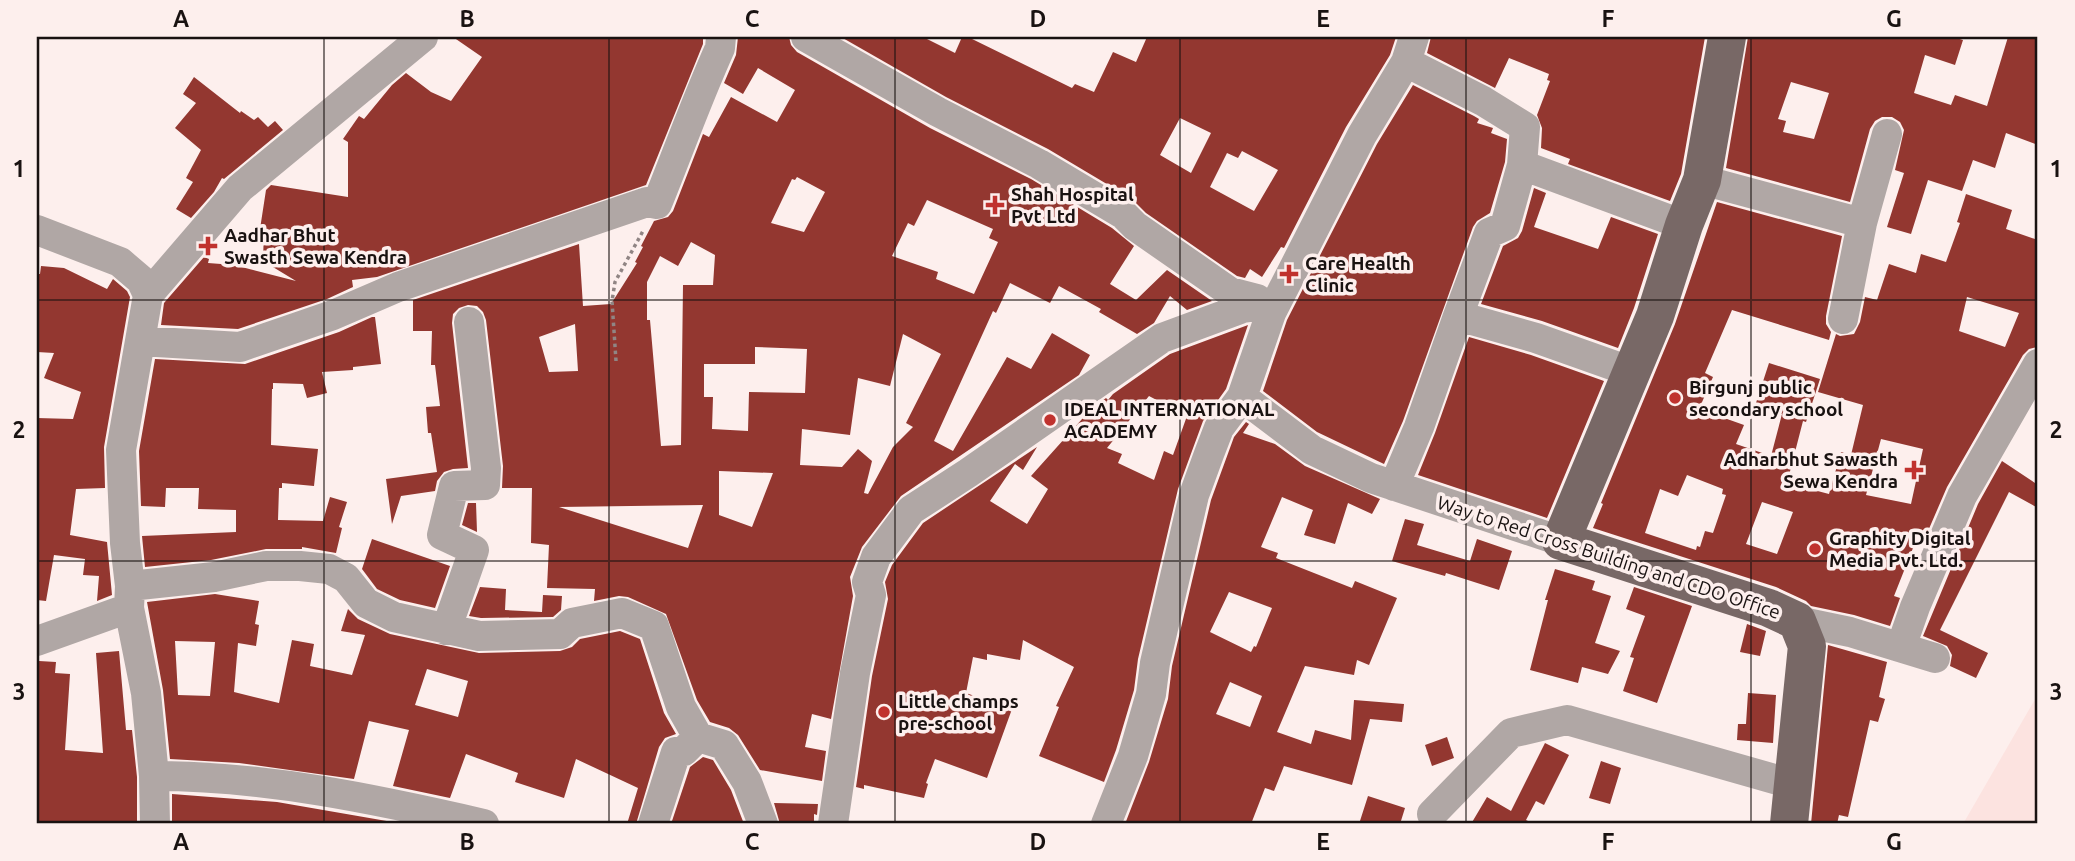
<svg xmlns="http://www.w3.org/2000/svg" width="2075" height="861" font-family="Ubuntu,sans-serif">
  <style>
    .built { fill: #fce3e0 }
    .building { fill: #933730; fill-rule: evenodd }
    .lines { fill: none; stroke-linecap: round; stroke-linejoin: round }
    .path { stroke: #908584; stroke-width: 3.5; stroke-dasharray: 3.5 3.5; stroke-linecap: butt }
    .minor { stroke: #b0a7a5; stroke-width: 30 }
    .major { stroke: #786866; stroke-width: 38 }
    .grid { fill: none; stroke: #191211; stroke-width: 2; stroke-opacity: 0.55 }
    .poi-dot { fill: #c0322e; stroke: #fdefed; stroke-width: 2.5 }
    .labels { text-anchor: middle; dominant-baseline: central; stroke-width: 7; stroke-linejoin: round; paint-order: stroke }
    .poi-label { font-size: 19px; font-weight: bold; fill: #191211; stroke: #fdefed; text-anchor: start }
    .street-label { font-size: 19px; fill: #191211; stroke: #fdefed }
    .neatline { fill: none; stroke: #191211; stroke-width: 2.5 }
    .grid-label { font-size: 23px; text-anchor: middle; font-weight: bold; fill: #191211 }
  </style>
  <rect width="100%" height="100%" fill="#fdefed"/>
  <!-- built -->
  <path class="built" d="M2038,694V824H1963Z"/>
  <!-- building -->
  <path class="building" d="M453,37H703V44L646,185L377,277L352,280L353,287L327,299L238,329L161,325L164,303L204,257L209,259L208,263L234,265L296,281L263,261L264,229H260L266,190L271,185L348,197V142L343,139L359,116L364,119L392,85L406,73L431,92L451,101L482,57Z
    M738,37H789L791,45L797,52L930,128L1031,179L1112,228L1134,246L1110,284L1136,300L1167,270L1212,301L1187,310L1170,296L1154,323L1137,334L1099,312L1101,309L1059,286L1050,303L1010,283L996,313L993,311L934,441L953,451L1007,357L1031,369L1052,333L1090,355L1079,375L901,496L862,547L850,577L853,596L831,719L812,714L805,747L826,751L822,781L760,770L738,735L729,728L710,722L697,700L666,614L628,597L619,596L594,601L595,589L547,588L549,545L531,543L532,488H502L503,466L486,320L483,312L477,306L468,305L459,308L453,314L452,323L468,468L453,469L444,472L437,481L435,491L401,496L392,524L386,479L437,472L431,433H428L426,407L440,406L435,365H431L432,331H413V300L579,244L583,306L611,304L637,263L635,262L643,247L641,246L654,221L668,217L673,211L703,134L709,137L731,97L777,122L795,90L758,68L743,94L724,83L736,55ZM797,177L825,192L804,232L771,223L792,179L795,180ZM927,200L993,229L989,238L998,242L974,294L936,279L938,272L892,256L908,223L914,226ZM691,242L715,255L713,285H683L681,445L661,446L650,320H647V282L660,256L678,266ZM575,324L578,371L549,372L539,337ZM903,334L941,354L906,423L913,427L893,447L868,494L864,493L872,461L858,449L842,467L800,465L802,429L850,435L858,378L890,386ZM755,347L807,349L805,393L749,392L748,431L712,429L713,397H704V364H755ZM719,471L773,473L752,527L719,515ZM703,505L688,548L559,507Z
    M841,37H923L955,53L962,37H968L1072,88L1075,84L1094,92L1113,52L1136,62L1147,37H1396L1390,55L1346,127L1284,248L1281,247L1262,277L1250,269L1245,278L1237,276L1146,213L1132,199L1048,149L946,97ZM1180,118L1211,133L1191,173L1160,155ZM1242,151L1278,170L1254,211L1210,187L1227,153L1238,158Z
    M1431,37H1705L1681,174L1670,201L1568,164L1570,159L1541,148L1542,128L1537,115L1550,81L1547,80L1549,74L1509,58L1495,88L1427,53Z
    M1748,37H1953L1963,40L1955,65L1925,55L1914,93L1951,105L1955,95L1987,106L2008,37H2038V145L2006,133L1995,168L1973,160L1962,191L1928,180L1911,234L1887,227L1904,173L1895,170L1904,130L1900,122L1892,117H1882L1875,121L1870,129L1850,202L1726,168ZM1791,82L1829,93L1814,139L1783,132L1786,121L1778,119Z
    M194,77L240,113L241,111L254,120L258,117L268,127L275,121L283,130L224,179L222,178L214,192L191,218L176,209L193,182L186,178L201,150L175,128L196,103L183,94Z
    M1413,85L1474,116L1479,119L1477,123L1493,128L1491,133L1507,139L1505,162L1490,213L1477,221L1473,227L1403,421L1384,464L1317,432L1263,391L1287,320L1377,144Z
    M1534,188L1546,193L1534,227L1598,249L1611,217L1658,234L1634,308L1618,348L1542,321L1481,304L1503,246L1518,238L1522,231Z
    M1966,194L2012,210L2006,229L2038,240V343L2037,347L2029,349L2023,355L1947,487L1922,545L1915,543L1894,596L1900,598L1890,626L1854,615L1811,606L1806,601L1776,587L1593,528L1603,504L1601,503L1675,324L1717,202L1842,236L1826,316V324L1831,332L1829,340L1732,310L1705,373L1713,377L1699,409L1744,425L1736,444L1771,456L1782,414L1755,406L1769,363L1820,379L1806,422L1803,421L1787,483L1829,494L1841,452L1851,455L1863,405L1818,392L1836,334L1840,336L1854,334L1860,322L1865,297L1877,300L1889,264L1916,273L1921,254L1946,262L1960,223L1957,222ZM1967,297L2019,313L2005,347L1959,331ZM1881,439L1923,449L1911,504L1866,495ZM1687,475L1723,489L1722,494L1726,495L1713,533L1705,531L1700,547L1697,546L1696,550L1645,533L1660,489L1678,496ZM1762,502L1793,512L1777,554L1746,544Z
    M41,266L64,268L107,289L113,279L127,291L130,297L104,447L105,488L76,489L70,535L107,542L112,595L97,601L99,576L83,575L85,559L54,555L46,601L37,600V418L73,419L81,392L44,378L54,353L37,352V274H40Z
    M372,317H375L381,364L353,367V370L322,372L327,393L307,398L303,384L273,383V389H272L271,445L318,449L314,486L282,483V488H279L278,520L323,521L330,497L347,502L339,527L342,528L336,553L302,547V549H266L211,560L145,567L142,536L236,532V510L198,509L199,488H166L165,507L141,506L139,451L155,359L245,364L339,332Z
    M1248,325L1226,389L1203,421L1178,489L1138,659L1134,690L1116,750L1104,782L1039,756L1059,707L1056,706L1074,667L1023,640L1020,660L987,654V660L973,657L966,693L1012,709L987,778L935,759L926,783L928,784L924,798L864,785V789L856,787L872,676L888,599L885,582L892,565L923,523L1037,447L1023,470L1015,464L990,501L1027,524L1048,489L1031,476L1091,409L1106,398L1108,400L1113,394L1170,354ZM1149,396L1187,416L1173,455L1164,451L1154,480L1118,463L1122,454L1107,448Z
    M1469,337L1531,355L1604,381L1547,518L1418,475L1435,433Z
    M1246,422L1249,424L1243,433L1275,444L1305,466L1380,499L1372,514L1348,503L1335,544L1304,535L1313,510L1282,497L1261,547L1278,553L1276,558L1352,588L1355,581L1397,598L1369,665L1357,660L1354,675L1305,666L1277,732L1311,744L1315,730L1351,740L1354,700L1404,704L1402,722L1370,719L1352,785L1284,766L1274,791L1265,788L1251,824H1125L1149,762L1168,699L1172,666L1211,500L1234,437ZM1229,592L1272,608L1256,647L1254,646L1251,652L1210,632ZM1230,682L1262,696L1250,727L1216,714Z
    M2002,461L2038,485V508L2009,492L1940,630L1988,653L1976,678L1950,666L1952,655L1947,646L1923,636L1978,504Z
    M468,503H476L477,532L462,525Z
    M1405,519L1424,524L1417,545L1470,561L1477,539L1512,551L1499,590L1446,573L1445,576L1392,561Z
    M372,539L450,566L435,608L400,600L377,589L362,569Z
    M1555,569L1595,581L1592,590L1611,596L1595,643L1620,651L1608,674L1582,667L1578,683L1530,670L1548,600H1545Z
    M480,587L506,589L505,610L542,612L543,595L562,596L561,610L553,617L481,618L469,616Z
    M1634,587L1692,606L1657,703L1623,691L1634,658L1630,657L1645,616L1626,609Z
    M215,594L259,601L255,624L259,625L256,646L238,643L234,692L279,703L292,640L314,644L310,666L352,675L365,635L341,631L348,609L358,619L390,634L479,653L560,651L572,647L580,639L620,631L640,639L664,713L676,734L665,738L659,747L636,824H627L638,788L576,759L564,798L515,782L518,773L466,754L450,798L393,786L409,730L369,721L354,779L239,763L170,759L163,690L147,602ZM175,641L215,642L210,696L178,695ZM427,669L468,681L458,717L415,705Z
    M1747,624L1766,631L1760,656L1740,652Z
    M1828,645L1887,662L1879,697L1885,699L1878,722L1870,720L1848,817L1839,815L1837,824H1811Z
    M119,651L126,730H132L137,777V824H37V670L39,661L56,662L55,673L70,674L65,750L103,753L96,653Z
    M1748,693L1776,695L1773,743L1737,740L1738,724H1746Z
    M1447,737L1454,758L1432,766L1425,745Z
    M1545,743L1569,755L1544,805L1536,801L1526,820L1534,824H1471L1487,797L1511,811Z
    M703,757L713,760L731,790L744,824H671L690,767Z
    M1601,761L1621,768L1610,804L1589,798Z
    M172,794L277,802L404,824H172Z
    M1368,796L1405,808L1400,824H1359Z
    M774,803L818,804L817,815L814,814V824H780Z"/>
  <g class="lines">
    <!-- path -->
    <path class="path" d="M616,361L612,301L615,282L643,231"/>
    <!-- minor -->
    <path class="minor" d="M806,37L938,112L1039,164L1123,214L1135,226L1230,292L1257,299L1266,305
      M1406,62L1483,101L1525,127L1522,165L1684,225
      M1702,180L1862,223
      M37,230L120,262L141,280L148,295L121,450L125,543L130,586L129,608L146,693L154,776L155,824
      M148,295L240,188L423,37
      M1458,316L1489,233L1505,226L1522,165
      M1843,319L1862,223L1887,134
      M140,341L240,347L333,315L398,287L647,202L657,204C678,152 697,99 720,48L721,37
      M1242,397L1312,450L1371,478L1561,541
      M1394,486L1419,427L1458,316L1536,338L1632,372
      M130,586L214,577L266,566H300L329,569L346,578L366,603L394,617L479,636L560,634L572,623L622,613L654,626L681,707L698,737L724,745L747,782L763,824
      M1797,621L1850,632L1935,658
      M446,630L474,550L442,535L454,486L485,485L486,468L469,322
      M37,641L129,608
      M1901,647L1915,607L1962,496L2038,364
      M154,776C266,776 375,799 484,824
      M1432,814L1511,733L1567,720L1792,784
      M653,824L676,752L684,751L698,737
      M833,824L855,673L871,595L867,582L876,557L911,510L968,473L1162,338L1243,308L1266,305L1271,313
      M1106,824L1133,756L1151,694L1155,663L1194,495L1209,454L1219,428L1242,397L1271,313L1362,135L1406,62L1414,37"/>
    <!-- major -->
    <path class="major" d="M1727,37L1702,180L1684,225L1655,316L1561,541L1769,608L1797,621L1807,646L1789,824"/>
  </g>
  <!-- grid -->
  <path class="grid" d="M324,37V824M609,37V824M895,37V824M1180,37V824M1466,37V824M1751,37V824M37,300H2038M37,561H2038"/>
  <!-- markers -->
  <g class="poi-dot">
    <path d="M991.5 194.5h7v7h7v7h-7v7h-7v-7h-7v-7h7z"/>
    <path d="M204.5 235.5h7v7h7v7h-7v7h-7v-7h-7v-7h7z"/>
    <path d="M1285.5 263.5h7v7h7v7h-7v7h-7v-7h-7v-7h7z"/>
    <circle cx="1675" cy="398" r="7"/>
    <circle cx="1050" cy="420" r="7"/>
    <path d="M1910.5 459.5h7v7h7v7h-7v7h-7v-7h-7v-7h7z"/>
    <circle cx="1815" cy="549" r="7"/>
    <circle cx="884" cy="712" r="7"/>
  </g>
  <g class="labels">
    <!-- poi labels -->
    <g class="poi-label">
      <text x="1011" y="194">Shah Hospital<tspan x="1011" dy="22">Pvt Ltd</tspan></text>
      <text x="224" y="235">Aadhar Bhut<tspan x="224" dy="22">Swasth Sewa Kendra</tspan></text>
      <text x="1305" y="263">Care Health<tspan x="1305" dy="22">Clinic</tspan></text>
      <text x="1689" y="387">Birgunj public<tspan x="1689" dy="22">secondary school</tspan></text>
      <text x="1064" y="409">IDEAL INTERNATIONAL<tspan x="1064" dy="22">ACADEMY</tspan></text>
      <text x="1898" y="459" text-anchor="end">Adharbhut Sawasth<tspan x="1898" dy="22">Sewa Kendra</tspan></text>
      <text x="1829" y="538">Graphity Digital<tspan x="1829" dy="22">Media Pvt. Ltd.</tspan></text>
      <text x="898" y="701">Little champs<tspan x="898" dy="22">pre-school</tspan></text>
    </g>
    <!-- street labels -->
    <g class="street-label">
      <text transform="translate(1609 557) rotate(18)">Way to Red Cross Building and CDO Office</text>
    </g>
  </g>
  <!-- border -->
  <rect width="2075" height="861" fill="none" stroke="#fdefed" stroke-width="77"/>
  <rect x="38" y="38" width="1998" height="784" class="neatline"/>
  <g class="grid-label">
    <text x="181" y="27">A</text>
    <text x="467" y="27">B</text>
    <text x="752" y="27">C</text>
    <text x="1038" y="27">D</text>
    <text x="1323" y="27">E</text>
    <text x="1608" y="27">F</text>
    <text x="1894" y="27">G</text>
    <text x="19" y="177">1</text>
    <text x="2056" y="177">1</text>
    <text x="19" y="438">2</text>
    <text x="2056" y="438">2</text>
    <text x="19" y="700">3</text>
    <text x="2056" y="700">3</text>
    <text x="181" y="850">A</text>
    <text x="467" y="850">B</text>
    <text x="752" y="850">C</text>
    <text x="1038" y="850">D</text>
    <text x="1323" y="850">E</text>
    <text x="1608" y="850">F</text>
    <text x="1894" y="850">G</text>
  </g>
</svg>
